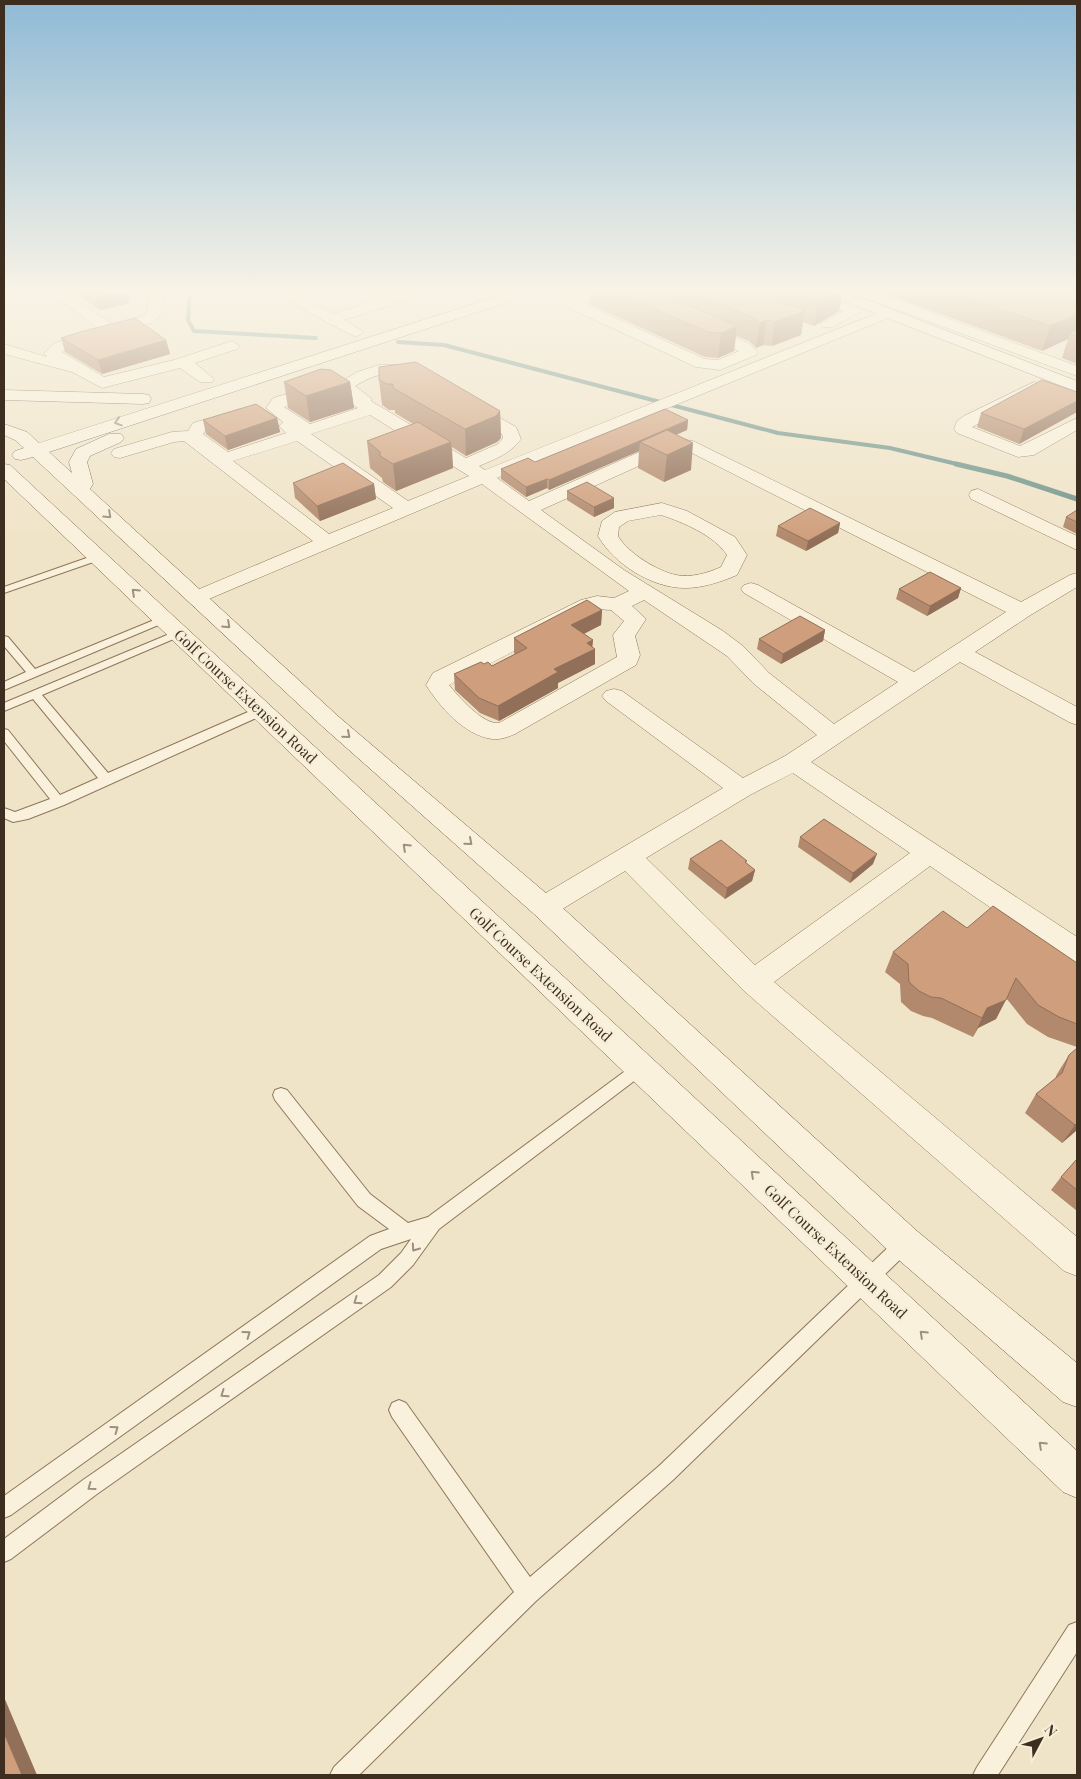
<svg xmlns="http://www.w3.org/2000/svg" width="1081" height="1779" font-family="'Playfair Display',serif">
  <style>
    .lines { fill: none; stroke-linecap: round; stroke-linejoin: round }
    .stream-far1 { stroke: #6f938a; stroke-width: 4 }
    .stream { stroke: #6f938a; stroke-width: 5 }
    .lane-casing { stroke: #8d765c; stroke-width: 2 }
    .street-casing { stroke: #8d765c; stroke-width: 1 }
    .secondary-casing { stroke: #6f573f; stroke-width: 1 }
    .lane { fill: #faf1dc; fill-rule: evenodd }
    .street { fill: #faf1dc; fill-rule: evenodd }
    .secondary { fill: #faf1dc; fill-rule: evenodd }
    .wall { fill: #b2896c }
    .shaded-wall { fill: #916f58 }
    .building { fill: #cf9f7d; stroke: #916f58 }
    .oneway { stroke: #9c907e }
    .labels { text-anchor: middle; dominant-baseline: central; stroke-width: 5; stroke-linejoin: round; paint-order: stroke }
    .street-label { font-size: 15px; fill: #3d2e20; stroke: #f7eed8 }
  </style>
  <rect width="100%" height="100%" fill="#f0e4c8"/>
  <g class="lines">
    <!-- stream-far1 -->
    <path class="stream-far1" d="M190,290L188,320L194,331L316,338
      M398,342L444,345L778,433L890,448L961,465"/>
    <!-- stream -->
    <path class="stream" d="M956,464L1007,476L1077,499"/>
    <defs>
      <path id="lane" d="M98,554L103,557L102,559L4,593V587Z
        M164,616L169,619L168,621L4,690V682L26,672L4,646V636L8,637L35,669Z
        M179,630L183,631V635L42,695L108,773L257,708H265L267,711L265,714L64,805L28,819L13,822L4,818V808L15,812L50,799L4,741V729L8,730L60,795L98,778L33,699L4,711V703Z
        M640,1060L646,1062L648,1067L646,1072L439,1229L413,1265L391,1287L97,1494L11,1559L4,1562V1539L83,1480L379,1275L401,1253L411,1239L381,1249L11,1515L4,1518V1496L370,1236L389,1229L358,1206L275,1100L273,1095L275,1090L281,1088L287,1090L370,1194L408,1223L428,1217Z
        M905,1235L911,1237L914,1243L911,1249L673,1480L536,1601L359,1775H330L334,1767L514,1592L392,1417L389,1410L392,1403L399,1400L406,1403L530,1577L659,1466L899,1237Z
        M1077,1622V1652L998,1775H973L977,1767L1069,1625Z"/>
      <path id="street" d="M46,290H62L113,325L144,316L147,312L150,290H164L161,313L154,322L65,349L62,352L104,377L174,360L232,341L240,346L237,349L195,363L214,379L212,382H200L180,368L102,388L72,372L4,354V344L47,357L44,353L55,343L99,329Z
        M271,290H289L333,314L409,290H431L429,293L344,320L364,332L356,337L326,322Z
        M596,290L629,292L748,343L758,352L756,355L720,370L696,367L569,308L567,305L570,298ZM605,296L621,299L739,351L718,360L705,359L582,303Z
        M793,290H813L860,308L862,311L833,327H823L820,324L843,311L795,293Z
        M850,290H870L1077,366V376L852,293Z
        M888,309L895,313L893,316L497,478L529,501L662,442L680,439L693,441L1021,602L1070,575L1077,573V587L1029,616L975,652L1077,707V725L1069,722L960,662L811,762L1077,937V963L1067,960L930,866L774,982L1077,1237V1276L1064,1271L743,990L625,871L554,914L544,918L534,914L530,907L534,900L723,788L606,701L602,696L606,691L614,689L622,691L743,778L785,756L817,735L753,683L727,656L644,600L632,606L646,619L635,636L640,655L636,665L515,734C508,737 500,740 492,739C464,735 440,707 426,685L433,673L581,600L597,596L614,598L629,591L482,484L204,601L197,603L190,601L186,597L190,593L313,541L184,441L174,442L120,458L114,457L111,453L114,449L172,432L188,431L193,423L240,409L246,410L248,414L246,418L205,431L203,434L228,452L286,433L279,426L283,422L266,408L273,398L323,383L338,384L357,372L379,365H396L410,369L421,376L413,381C386,374 382,370 355,386L372,399L371,401L466,458L498,444L503,438L502,434L462,411L460,407L462,403H474L516,427L521,439C510,454 495,459 479,466L485,470ZM324,393L335,394L358,408L310,424L284,407ZM370,415L469,476L408,501L311,434ZM297,441L393,508L329,534L233,461ZM680,449L688,451L1006,612L914,672L758,585L751,583L744,585L741,589L744,593L898,682L834,724L769,673L743,646L723,631L624,570L541,510L672,451ZM595,609L611,610L624,621L613,635L617,657L499,723C483,725 458,696 449,685ZM793,773L910,853L755,965L646,858L750,795Z
        M1034,382L1051,385L1077,394V405L1037,392L972,427L1020,446L1077,418V430L1034,455L1018,457L957,433L954,429L957,421L964,416Z
        M978,489L1077,536V550L971,499L969,495L971,491Z
        M662,503L687,511L735,537L747,555L737,575C721,582 702,588 685,588C652,588 614,564 598,536L602,521L615,512ZM661,515C683,522 715,536 727,555L721,567C708,573 691,578 676,575C657,571 628,553 618,536L619,527L628,521Z"/>
      <path id="secondary" d="M517,290H538L536,293L49,452L72,473L69,462L76,449L109,434H121L124,438L121,442L90,456L87,462L93,484L90,489L339,717L554,900L917,1231L1077,1363V1407L1063,1402L893,1255L534,914L323,727L33,457L21,460L15,459L12,455L15,451L24,448L15,440L4,435V424L27,432L39,443Z
        M821,290H841L1077,381V392L823,293Z
        M4,390L143,394L149,395L151,399L149,403L143,404L4,400Z
        M4,464L10,465L1077,1451V1498L1063,1492L4,479Z"/>
    </defs>
    <!-- lane casing -->
    <use href="#lane" class="lane-casing"/>
    <!-- street casing -->
    <use href="#street" class="street-casing"/>
    <!-- secondary casing -->
    <use href="#secondary" class="secondary-casing"/>
    <!-- lane -->
    <use href="#lane" class="lane"/>
    <!-- street -->
    <use href="#street" class="street"/>
    <!-- secondary -->
    <use href="#secondary" class="secondary"/>
  </g>
  <!-- wall -->
  <path class="wall" d="M71,290H128L130,297H128L129,303L100,310Z
    M590,290H751L771,298L772,290H843L839,311L814,326L803,322L801,335L772,346L763,345L756,348L749,341L736,336L734,351L718,358L705,357L589,304Z
    M875,290H1059L1077,296V364L1062,358L1068,339L1042,351Z
    M61,338L166,340L170,354L102,374L65,352Z
    M379,380L500,411L501,438L497,442L466,456L452,447L453,468L396,491L383,482L382,478L370,468L367,441L413,424L395,413V410H389L382,405Z
    M284,382H350L354,408L310,422L288,408Z
    M1077,392V412L1019,444L977,427L981,413Z
    M277,418L280,432L228,450L206,434L203,420Z
    M688,420L687,430L676,435L691,470L664,482L638,468L639,451L549,490L547,488L526,497L501,479V469L535,462Z
    M293,483L374,484L376,499L320,521L295,498Z
    M567,491L614,498V508L594,517L567,500Z
    M1077,510V534L1063,527L1066,517Z
    M840,523L838,533L806,551L776,536L778,526Z
    M961,588L958,598L927,616L896,599L899,589Z
    M602,610L601,625L584,634L593,640L592,646L595,664L558,683V688L499,721L480,713L455,690L454,674L484,664L492,666L515,654L514,653V638Z
    M825,630L823,641L781,664L757,649L759,639Z
    M800,837L873,864L850,883L798,847Z
    M690,859L747,864L755,870L752,881L725,899L688,869Z
    M967,928L1077,963V1047L1048,1037L1027,1024L1006,998L996,1019L978,1028L973,1037L932,1018L923,1016L911,1011L901,1002L900,984L885,972L893,952Z
    M1069,1055L1077,1130L1062,1143L1025,1113L1036,1094L1055,1079L1057,1074Z
    M1077,1159V1211L1051,1190L1061,1177Z"/>
  <!-- shaded-wall -->
  <path class="shaded-wall" d="M121,290H128L130,297H128L129,303L100,310L96,298Z
    M839,290H843L839,311L814,326L818,302Z
    M805,311L801,335L772,346L775,322Z
    M1077,315V335L1070,333L1068,339L1042,351L1050,326Z
    M767,320L763,345L756,348L759,323Z
    M737,326L734,351L718,358L721,333Z
    M166,340L170,354L102,374L98,360Z
    M350,382L354,408L310,422L306,396Z
    M1077,401V412L1019,444L1024,429Z
    M500,411L501,438L497,442L466,456L465,429Z
    M277,418L280,432L228,450L225,436Z
    M688,420L687,430L649,446L640,442L639,451L549,490V480Z
    M451,442L453,468L396,491L393,464Z
    M693,443L691,470L664,482L667,455Z
    M547,479V488L526,497V487Z
    M374,484L376,499L320,521L317,506Z
    M614,498V508L594,517V507Z
    M840,523L838,533L806,551L808,541Z
    M961,588L958,598L927,616L930,606Z
    M602,610L601,625L571,640V625Z
    M825,630L823,641L781,664L783,654Z
    M593,640L592,650L595,649V664L558,683V688L499,721L498,706L587,643Z
    M877,854L873,864L850,883L853,873Z
    M755,870L752,881L725,899L727,888Z
    M1006,1000L996,1019L978,1028L973,1037L987,1008Z
    M1077,1123V1130L1062,1143L1075,1125Z
    M4,1697L37,1775H22L4,1733Z"/>
  <!-- building -->
  <path class="building" d="M86,290H125L96,298Z
    M612,290H652L737,326L721,333L708,332Z
    M686,290H751L805,311L775,322L767,320L759,323L752,317Z
    M787,290H839L818,302Z
    M946,290H1059L1077,296V315L1050,326Z
    M135,318L166,340L98,360L61,338L80,332Z
    M1077,330V336L1070,333Z
    M416,362L500,411L496,416L465,429L393,388V384H387L379,380V367Z
    M321,369L331,370L350,382L306,396L284,382Z
    M1042,380L1077,392V401L1024,429L981,413Z
    M256,404L277,418L225,436L203,420Z
    M665,409L688,420L549,480L547,479L526,487L501,469L528,458L535,462Z
    M418,422L451,442L393,464L380,456V452L367,441Z
    M667,430L693,443L667,455L640,442Z
    M343,463L374,484L317,506L293,483Z
    M587,482L614,498L594,507L567,491Z
    M810,508L840,523L808,541L778,526Z
    M1077,510V522L1066,517Z
    M930,572L961,588L930,606L899,589Z
    M587,600L602,610L571,625L593,640L587,643L595,649L554,669L558,672L498,706L479,698L454,674L481,662L484,664L488,662L492,666L527,648L514,638Z
    M800,616L825,630L783,654L759,639Z
    M824,819L877,854L853,873L800,837Z
    M721,840L747,861L745,862L755,870L727,888L690,859Z
    M993,906L1077,963V1024L1059,1017L1038,1005L1016,978L1006,1000L987,1008L982,1018L941,998L931,997L919,991L909,982L908,964L893,952L943,911L967,928Z
    M1077,1048V1123L1075,1125L1036,1094L1062,1073L1069,1055Z
    M1077,1159V1190L1061,1177Z
    M4,1733L22,1775H4Z"/>
  <!-- one-way arrows -->
  <defs><path id="oneway-chevron" d="M-2-3.5L2.5 0L-2 3.5" fill="none" stroke-width="1.6" stroke-linecap="round" stroke-linejoin="round" transform="scale(1.25)"/></defs>
  <g class="oneway">
    <use href="#oneway-chevron" transform="translate(118 422) rotate(162)"/>
    <use href="#oneway-chevron" transform="translate(108 515) rotate(43)"/>
    <use href="#oneway-chevron" transform="translate(135 592) rotate(-137)"/>
    <use href="#oneway-chevron" transform="translate(227 625) rotate(43)"/>
    <use href="#oneway-chevron" transform="translate(347 735) rotate(41)"/>
    <use href="#oneway-chevron" transform="translate(469 842) rotate(41)"/>
    <use href="#oneway-chevron" transform="translate(406 847) rotate(-137)"/>
    <use href="#oneway-chevron" transform="translate(754 1174) rotate(-137)"/>
    <use href="#oneway-chevron" transform="translate(415 1248) rotate(125)"/>
    <use href="#oneway-chevron" transform="translate(357 1301) rotate(145)"/>
    <use href="#oneway-chevron" transform="translate(247 1334) rotate(-36)"/>
    <use href="#oneway-chevron" transform="translate(923 1334) rotate(-137)"/>
    <use href="#oneway-chevron" transform="translate(224 1394) rotate(145)"/>
    <use href="#oneway-chevron" transform="translate(115 1429) rotate(-36)"/>
    <use href="#oneway-chevron" transform="translate(1042 1445) rotate(-137)"/>
    <use href="#oneway-chevron" transform="translate(91 1487) rotate(144)"/>
  </g>
  <!-- sky -->
  <linearGradient id="sky" x2="0" y2="1"><stop stop-color="#8fbad6"/><stop offset="0.54" stop-color="#f8f3e6"/><stop offset="1" stop-color="#f8f3e6" stop-opacity="0"/></linearGradient>
  <rect width="1081" height="539" fill="url(#sky)"/>
  <g class="labels">
    <!-- street labels -->
    <g class="street-label">
      <text transform="translate(246 696) rotate(43)">Golf Course Extension Road</text>
      <text transform="translate(541 974) rotate(43)">Golf Course Extension Road</text>
      <text transform="translate(836 1251) rotate(43)">Golf Course Extension Road</text>
    </g>
  </g>
  <!-- border -->
  <rect width="1081" height="1779" fill="none" stroke="#3d2e20" stroke-width="10"/>
  <!-- north arrow -->
  <g transform="translate(1041 1739) rotate(49)" stroke="#f7eed8" stroke-width="4" paint-order="stroke">
  <path d="M0-4L9 19L0 12L-9 19Z" fill="#3d2e20"/>
  <text y="-8" font-size="14" font-weight="bold" text-anchor="middle" fill="#3d2e20">N</text>
  </g>
</svg>
